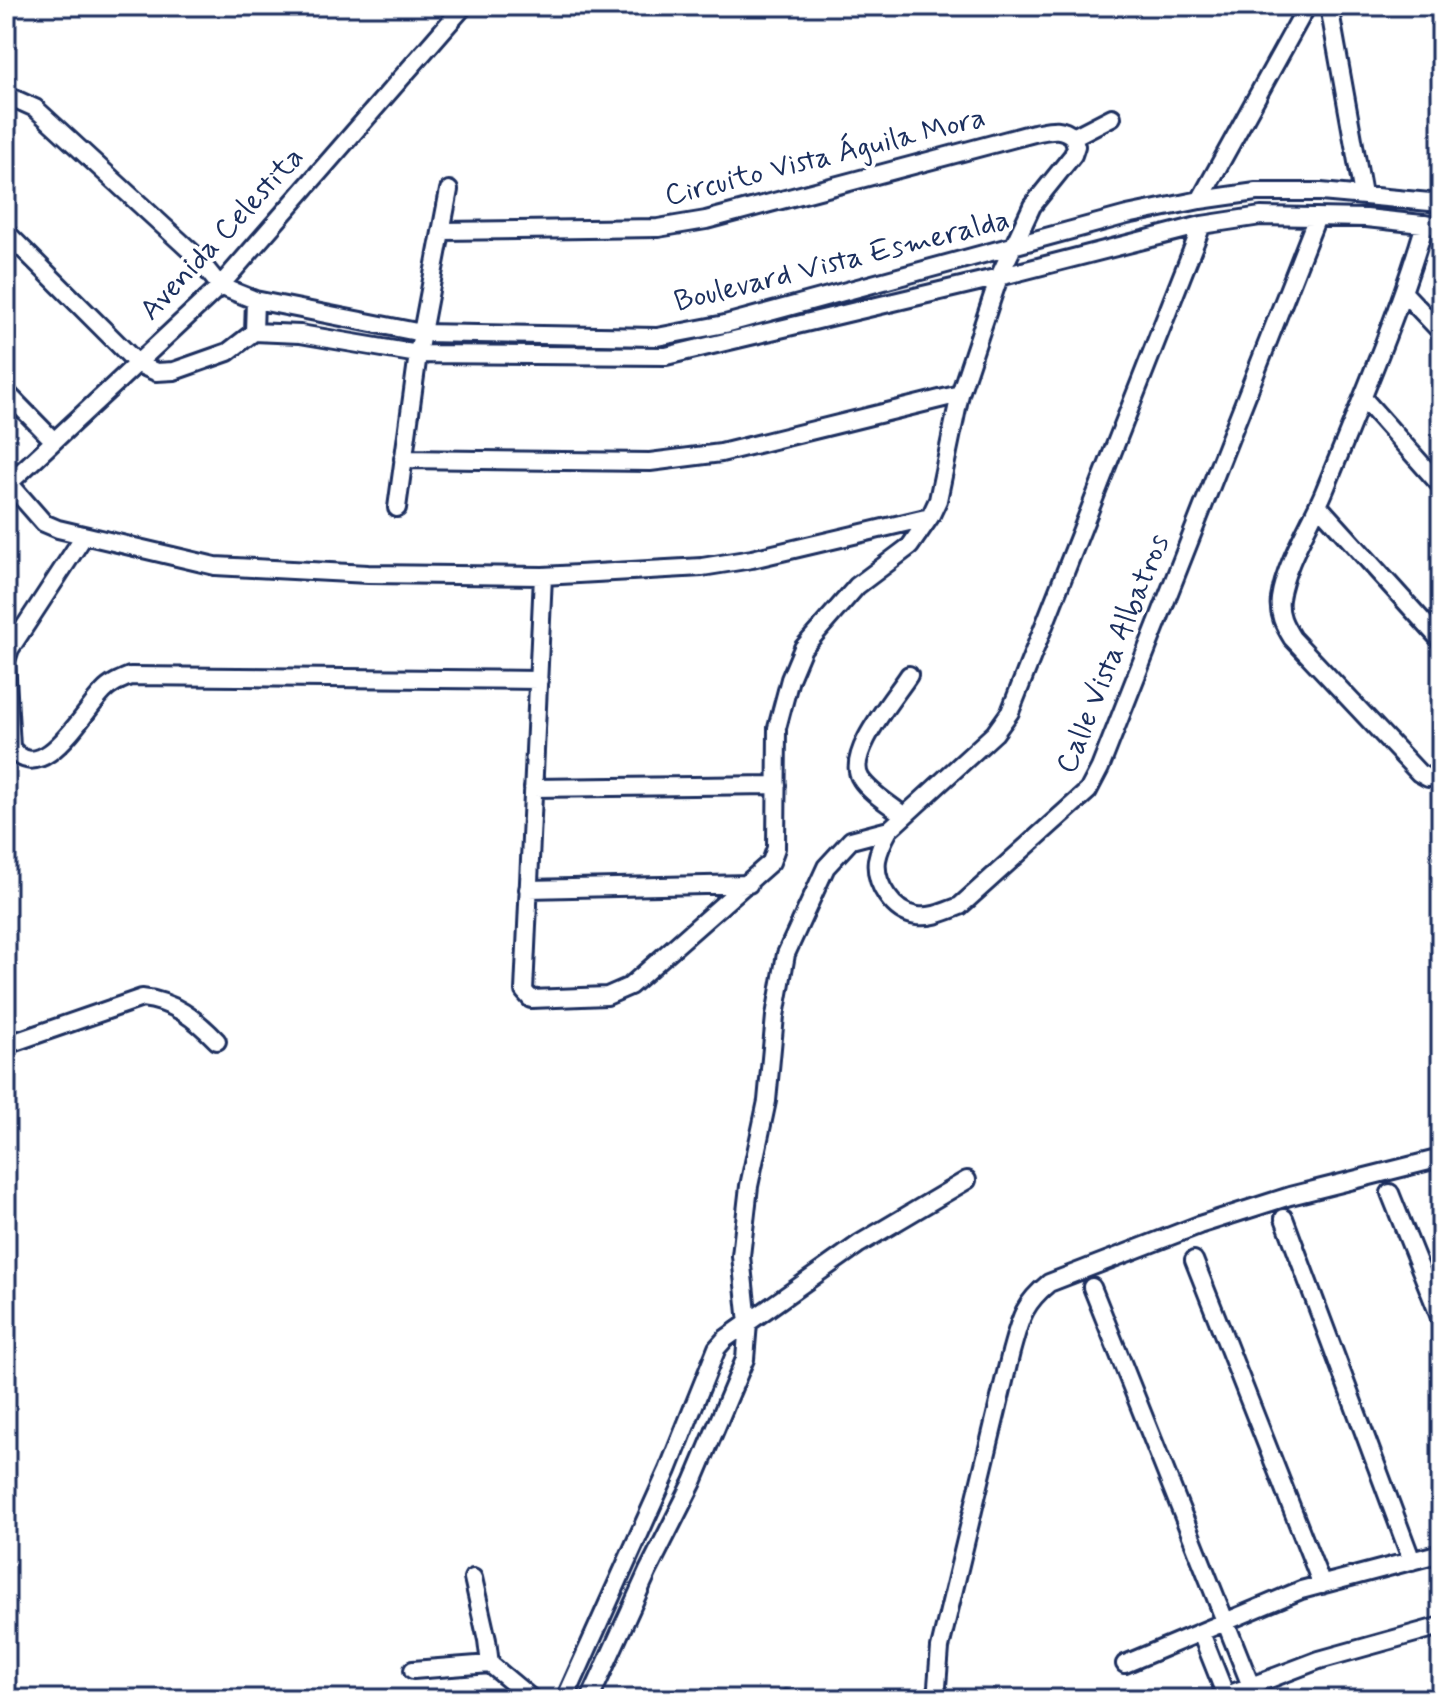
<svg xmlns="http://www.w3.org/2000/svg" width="1447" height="1705" font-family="Mynerve,sans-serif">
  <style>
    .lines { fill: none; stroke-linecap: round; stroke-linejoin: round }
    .service-casing { stroke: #1b2f5e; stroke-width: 14 }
    .minor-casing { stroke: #1b2f5e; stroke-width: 22 }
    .service { stroke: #fff; stroke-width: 8 }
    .minor { stroke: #fff; stroke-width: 16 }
    .labels { text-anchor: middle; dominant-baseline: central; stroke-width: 8; stroke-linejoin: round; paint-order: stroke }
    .street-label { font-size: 30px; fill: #1b2f5e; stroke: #fff }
  </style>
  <rect width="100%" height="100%" fill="#fff"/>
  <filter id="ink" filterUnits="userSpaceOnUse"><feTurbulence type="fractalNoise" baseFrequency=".0125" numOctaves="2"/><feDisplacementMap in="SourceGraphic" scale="16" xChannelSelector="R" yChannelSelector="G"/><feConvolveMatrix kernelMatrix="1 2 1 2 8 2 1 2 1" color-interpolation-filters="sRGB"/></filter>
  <g filter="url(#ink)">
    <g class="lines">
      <defs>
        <path id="service" d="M786,1699V1695"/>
        <path id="minor" d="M1329,6L1363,195
          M6,102L15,99L35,108L196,256L220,286L255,300L422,333L657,337L725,324L1127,215L1200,200L1256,192H1321L1441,203
          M1200,200L1307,6
          M1425,224C1398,316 1360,403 1324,492C1310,525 1285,564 1280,599C1278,614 1284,625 1292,638L1419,773L1428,778L1441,777
          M1202,225L1010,712L995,733L889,830C884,839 879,849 877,860C874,883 893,913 917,916C933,918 946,911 960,906L1088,791L1100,768L1317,217
          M442,231L658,228L706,220L1034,133C1050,130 1061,126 1073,137
          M6,232L138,364L156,372L174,371L228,352L254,332L300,334L418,354L666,356L999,277L1202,225L1261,216L1366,218L1441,226
          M1405,294L1441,332
          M254,332L255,300
          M6,392L53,440
          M1363,398L1441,486
          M403,459L650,462L721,453L960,394
          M9,483L44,523L58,529L215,566L368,574L543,576L702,567L752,559L930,517L938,500L960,394L999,277L1032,206L1073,155L1076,146L1073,137L1112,117
          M6,486L220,286L464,6
          M1318,505L1441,641
          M397,508L418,354L449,190
          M84,536L10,649L6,661L11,747C41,790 83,712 103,692C110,684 120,680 130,676L539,680
          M543,576L524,991L531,999L607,996L630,986L771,862L776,848L777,728L790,679L803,648L857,586L910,546L930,517
          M533,788L777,785
          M904,816C891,805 870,793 861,779C844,755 895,697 909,675
          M528,889L749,884
          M6,1045L142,998C173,1001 196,1019 217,1041
          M1390,1193L1441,1320
          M1284,1218L1412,1561
          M1194,1260L1322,1585
          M1092,1287L1251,1686
          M473,1578L487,1640L490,1664
          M1201,1633L1226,1696
          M1125,1664L1301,1590L1441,1553
          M413,1670L490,1664L532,1699
          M565,1699L668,1470L717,1348L725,1339L859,1244L967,1180
          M590,1699L648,1571L693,1482L745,1359L748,1323L741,1256L749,1186L767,1101L775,1016L786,954L826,867L851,840L889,830
          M936,1699L940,1648L1011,1352C1020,1320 1022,1305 1049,1283L1199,1225L1290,1196L1441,1158
          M1217,1699L1319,1660L1441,1626"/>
      </defs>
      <!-- service casing -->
      <use href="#service" class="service-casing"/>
      <!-- minor casing -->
      <use href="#minor" class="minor-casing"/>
      <!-- service -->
      <use href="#service" class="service"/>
      <!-- minor -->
      <use href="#minor" class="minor"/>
    </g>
  </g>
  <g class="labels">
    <!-- street labels -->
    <g class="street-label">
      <text transform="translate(825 157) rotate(-14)">Circuito Vista Águila Mora</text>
      <text transform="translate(222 234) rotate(-47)">Avenida Celestita</text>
      <text transform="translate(842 261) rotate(-14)">Boulevard Vista Esmeralda</text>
      <text transform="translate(1113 654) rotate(-68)">Calle Vista Albatros</text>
    </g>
  </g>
  <!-- margin -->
  <rect width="1447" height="1705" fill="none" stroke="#fff" stroke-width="32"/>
  <rect x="16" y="16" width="1415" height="1673" fill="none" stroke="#1b2f5e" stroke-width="3" filter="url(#ink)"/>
</svg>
